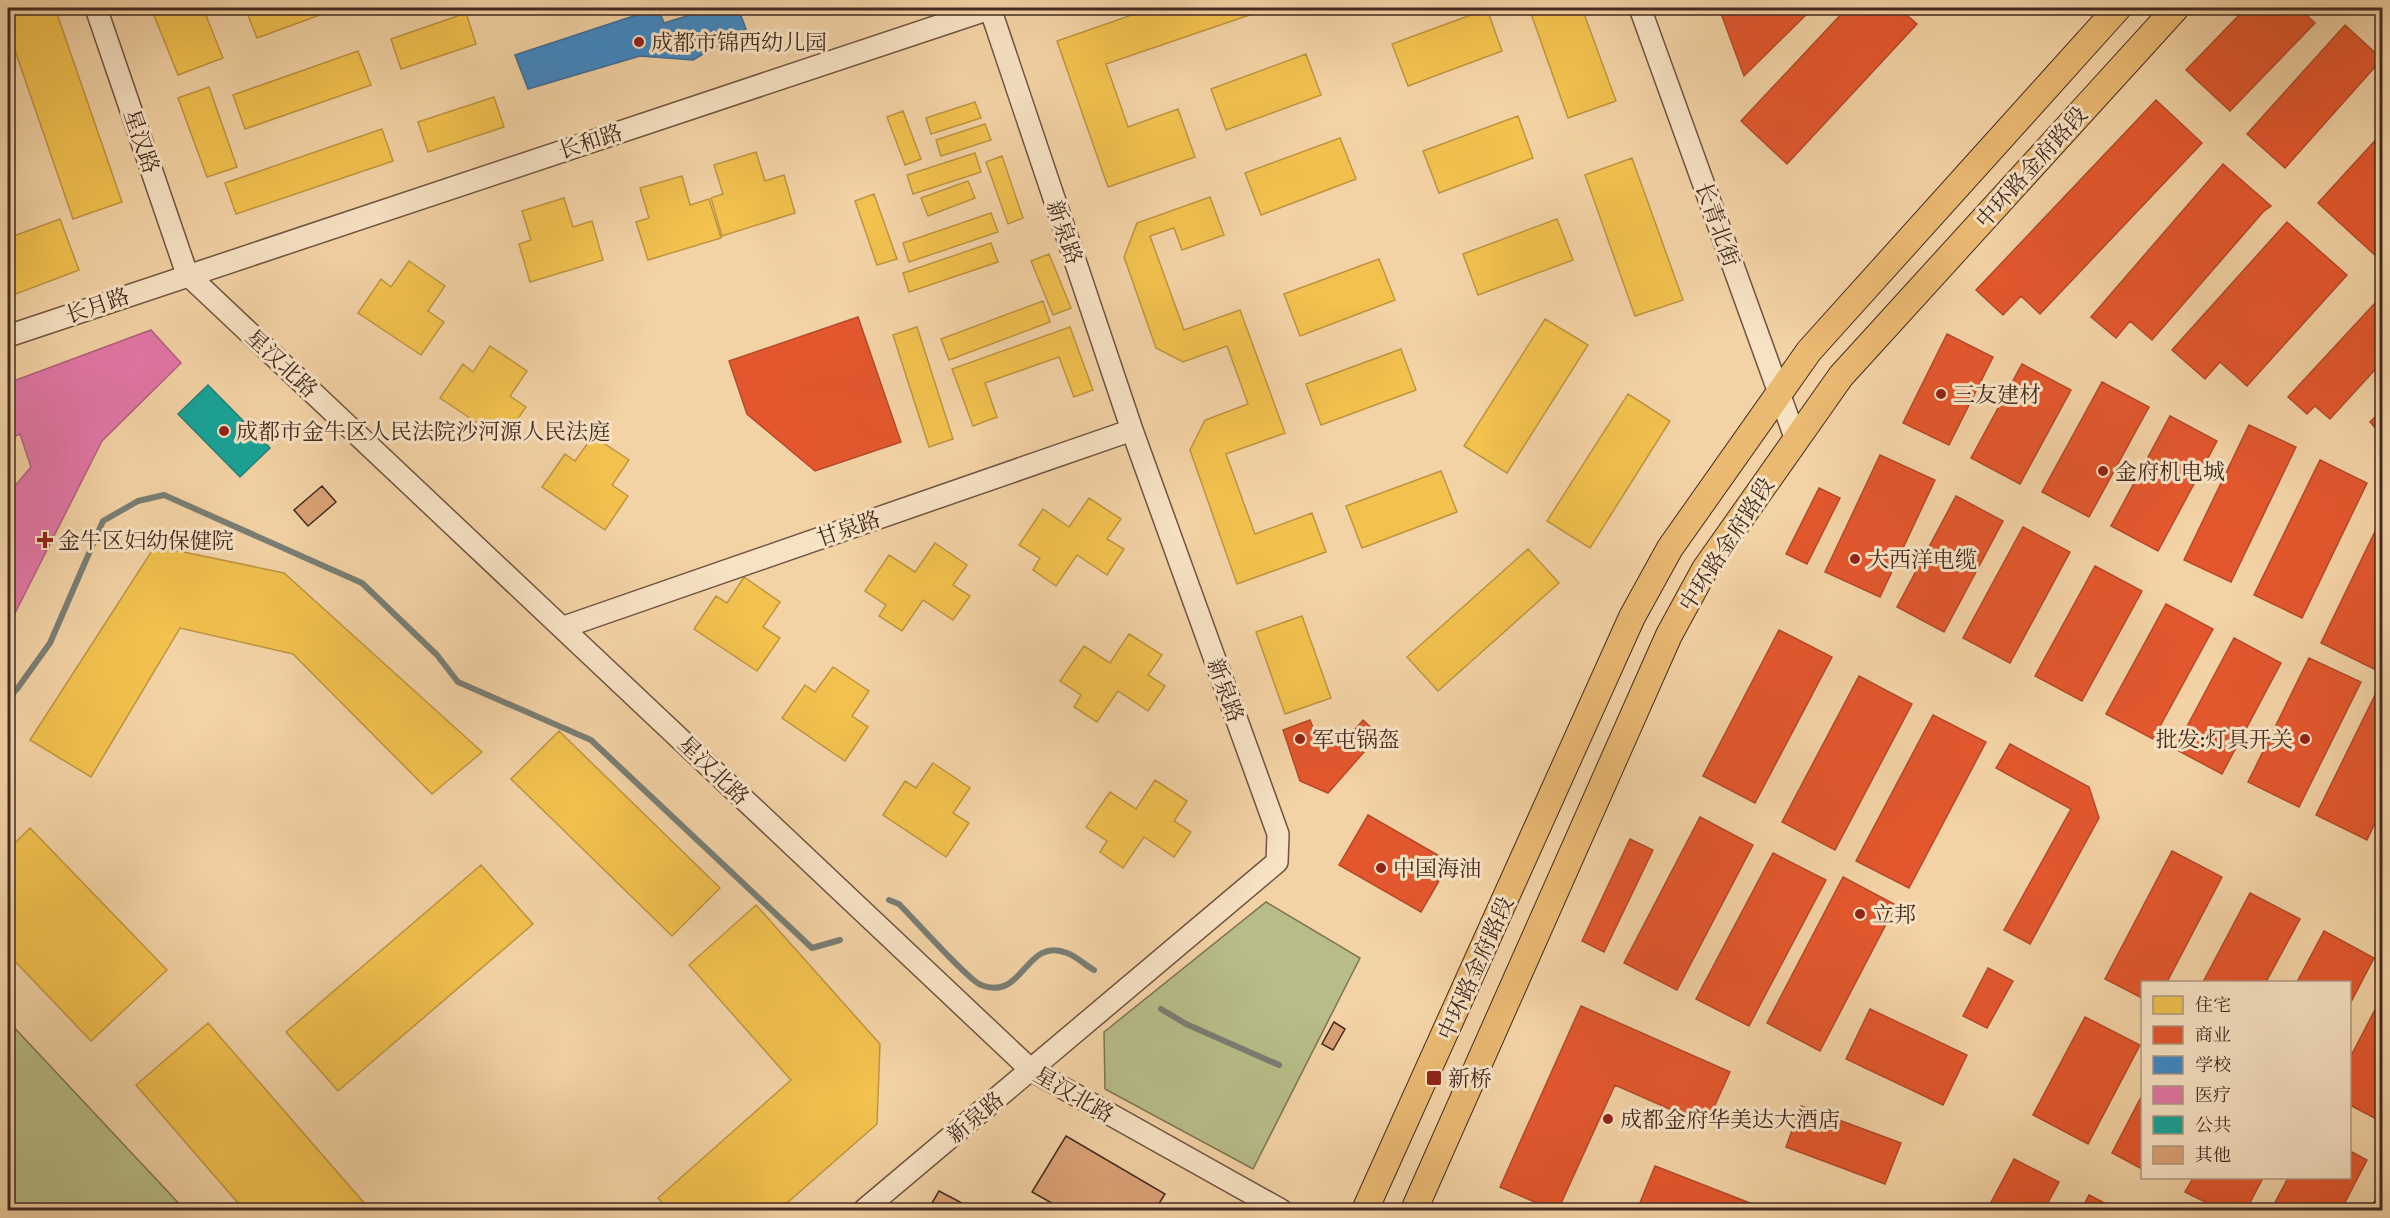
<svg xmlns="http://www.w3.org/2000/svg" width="2390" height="1218" font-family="'Gentium Book Plus','Noto Serif SC',serif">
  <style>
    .green { fill: #b8bd88; stroke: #7e7454; stroke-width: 1.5 }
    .homes { fill: #f2c14e; stroke: #be9440; stroke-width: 1.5 }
    .shops { fill: #e4572e; stroke: #b44a2a; stroke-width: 1.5 }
    .schools { fill: #3f88c5; stroke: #406c94; stroke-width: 1.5 }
    .health { fill: #e377a8; stroke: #b3607f; stroke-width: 1.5 }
    .public { fill: #17a398; stroke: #247f74; stroke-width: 1.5 }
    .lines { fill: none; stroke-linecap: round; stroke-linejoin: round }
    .stream { stroke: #797e74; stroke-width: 6 }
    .building { fill: #dca277; stroke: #442a20; stroke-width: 1.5 }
    .minor-casing { stroke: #705441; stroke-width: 24 }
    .major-casing { stroke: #442a20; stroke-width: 28 }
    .minor { stroke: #f7e2c4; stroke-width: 21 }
    .major { stroke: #eab972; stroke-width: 26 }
    .poi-dot { fill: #8f2418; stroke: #f7e2c4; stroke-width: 2 }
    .labels { text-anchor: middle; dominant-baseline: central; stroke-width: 6; stroke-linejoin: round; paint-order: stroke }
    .poi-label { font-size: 22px; fill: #442a20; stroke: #f7e2c4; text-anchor: start }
    .street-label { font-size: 22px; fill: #442a20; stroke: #f7e2c4 }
  </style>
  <rect width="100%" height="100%" fill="#f3d2a5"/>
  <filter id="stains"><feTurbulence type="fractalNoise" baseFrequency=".00333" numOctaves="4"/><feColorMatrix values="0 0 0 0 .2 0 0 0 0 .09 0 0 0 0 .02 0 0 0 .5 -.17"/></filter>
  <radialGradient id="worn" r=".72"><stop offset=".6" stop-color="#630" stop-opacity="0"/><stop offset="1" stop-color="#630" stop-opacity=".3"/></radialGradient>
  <!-- green -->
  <path class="green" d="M1266,902L1360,958L1253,1169L1105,1089L1104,1032Z
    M8,1021L185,1210H8Z"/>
  <!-- homes -->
  <path class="homes" d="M8,8H55L122,202L73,219L8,30Z
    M151,8H203L223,58L178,75Z
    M245,8H339L257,38Z
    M1152,8H1270L1106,64L1128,127L1178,109L1195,157L1108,187L1057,41Z
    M1529,8H1582L1616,101L1568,118Z
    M1487,9L1502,51L1408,86L1392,44Z
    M466,13L476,44L401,69L391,39Z
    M358,51L371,85L245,129L233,95Z
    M1306,54L1321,95L1226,130L1211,89Z
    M209,87L237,167L207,177L178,98Z
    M494,97L504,127L428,152L418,122Z
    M975,102L981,118L931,134L926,118Z
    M903,111L921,159L905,165L887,117Z
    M1518,116L1533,158L1439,193L1423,151Z
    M985,124L991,140L941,156L936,140Z
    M382,129L393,161L236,214L225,183Z
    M1340,138L1356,179L1261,215L1245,173Z
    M756,152L765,181L784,175L795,213L722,236L711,198L723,194L714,165Z
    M975,153L981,172L913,194L907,175Z
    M1002,156L1023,218L1008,224L986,162Z
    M1632,158L1683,300L1635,316L1585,175Z
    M8,164L14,181L8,183Z
    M682,176L690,205L709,199L721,238L648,260L636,222L649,218L640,188Z
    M968,181L975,198L928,216L921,198Z
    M874,194L897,259L877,265L855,201Z
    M1210,197L1224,235L1182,250L1174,228L1150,236L1184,330L1240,310L1285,433L1226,454L1255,534L1312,513L1326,552L1237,584L1190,450L1205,420L1248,404L1227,346L1183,362L1156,348L1124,257L1137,223Z
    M564,198L573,227L592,221L603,260L530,282L519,244L531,240L522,211Z
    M991,213L998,232L909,262L903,243Z
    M60,219L79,270L8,297V238Z
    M1557,219L1573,260L1478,295L1463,254Z
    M991,243L998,262L909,292L903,273Z
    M1049,254L1071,308L1053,315L1031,261Z
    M1379,259L1395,300L1300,336L1284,294Z
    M409,261L445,286L428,311L444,322L421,355L358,313L381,279L391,287Z
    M1043,301L1050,322L949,360L941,339Z
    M1545,319L1588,345L1507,473L1464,446Z
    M917,327L953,439L929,447L893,335Z
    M1070,327L1093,390L1074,397L1059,357L985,383L997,417L973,426L952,369Z
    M490,346L527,371L510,396L526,407L503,440L440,398L463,364L473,372Z
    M1401,349L1416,390L1321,425L1306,384Z
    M1628,394L1670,421L1590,548L1547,521Z
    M593,436L629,460L612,485L628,496L605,530L542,487L565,454L575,461Z
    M1441,471L1457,512L1362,548L1346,506Z
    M1089,498L1121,519L1107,539L1124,549L1107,575L1077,555L1056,586L1033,570L1040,558L1019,545L1043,509L1069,527Z
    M935,543L967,565L953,585L970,596L953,620L923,600L902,631L879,616L886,605L865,591L889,555L915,572Z
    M155,546L284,573L482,752L432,794L293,654L180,628L91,777L30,740Z
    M1528,549L1559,583L1438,691L1407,657Z
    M744,577L780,602L763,627L780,638L757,671L694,629L716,596L727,603Z
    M1302,616L1331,698L1285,714L1256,632Z
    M1129,634L1162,655L1148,675L1165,686L1148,711L1118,691L1097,722L1074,707L1081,695L1060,681L1084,646L1110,663Z
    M833,667L869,691L852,716L868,727L845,761L782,718L805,685L815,692Z
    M559,731L720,888L672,936L511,779Z
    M933,763L970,788L953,813L969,823L946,857L883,815L905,781L916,788Z
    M1155,780L1187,801L1174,821L1191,832L1174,857L1144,837L1123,868L1100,852L1107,841L1086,827L1110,792L1136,809Z
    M30,828L167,970L91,1041L8,954V850Z
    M481,865L533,924L338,1091L286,1032Z
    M756,905L880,1044L877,1124L779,1210H669L658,1198L791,1080L689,965Z
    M208,1023L365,1204L357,1210H244L136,1085Z"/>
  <!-- shops -->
  <path class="shops" d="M1719,8H1813L1744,76Z
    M1847,8H1899L1917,24L1787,164L1741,121Z
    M2246,8H2299L2315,23L2230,111L2186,70Z
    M2345,25L2382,59L2285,168L2247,134Z
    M2156,100L2202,143L2040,314L2021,296L2003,315L1976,290Z
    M2382,133V252L2377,257L2318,203Z
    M2223,164L2271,206L2263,212L2152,340L2130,321L2116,338L2091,317Z
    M2287,222L2347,275L2247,386L2220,362L2205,379L2172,350Z
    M2375,303L2382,310V362L2330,419L2315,406L2307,414L2288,397Z
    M858,317L901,442L815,471L747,414L729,361Z
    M1947,334L1993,357L1949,445L1903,423Z
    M2022,364L2071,390L2020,484L1971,458Z
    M2102,382L2149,407L2089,517L2042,492Z
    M2382,410V435L2370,422Z
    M2170,416L2217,441L2158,551L2111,526Z
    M2249,425L2296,447L2231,582L2184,560Z
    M1880,455L1935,480L1880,597L1825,572Z
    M2320,460L2367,483L2302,618L2254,595Z
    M1819,488L1840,498L1807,564L1786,554Z
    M1956,496L2003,521L1944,632L1897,607Z
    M2382,517V652L2374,669L2321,643Z
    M2023,527L2070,552L2010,663L1963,638Z
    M2095,566L2142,591L2082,701L2035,676Z
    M2166,604L2213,629L2153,739L2106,714Z
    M1779,630L1832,657L1755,803L1703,776Z
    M2234,638L2281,663L2222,774L2175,749Z
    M2309,658L2361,682L2299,807L2248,782Z
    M1859,676L1912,704L1835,850L1782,822Z
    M2377,691L2382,693V808L2367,840L2316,815Z
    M1933,715L1986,742L1909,888L1856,861Z
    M1310,720L1319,742L1340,747L1363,720L1379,735L1328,793L1300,781L1283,730Z
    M2010,744L2089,787L2099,818L2030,944L2004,930L2071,809L1996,768Z
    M1368,815L1450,862L1421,912L1339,865Z
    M1700,817L1753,845L1677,990L1624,963Z
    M1630,839L1653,850L1604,952L1582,941Z
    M2172,851L2222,877L2167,982H2142V998L2105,979Z
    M1773,853L1826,880L1749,1026L1696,999Z
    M1843,877L1896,905L1820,1051L1767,1023Z
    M2250,893L2300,919L2266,982H2203Z
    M2324,931L2374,958L2350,1004V982H2297Z
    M1988,968L2013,981L1987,1028L1963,1016Z
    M2382,996V1116L2380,1121L2350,1105V1058Z
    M1581,1006L1730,1072L1706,1125L1615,1085L1558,1210H1553L1500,1187Z
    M1870,1009L1967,1055L1943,1105L1846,1059Z
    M2085,1017L2140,1045L2088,1144L2033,1115Z
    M2142,1095V1169L2112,1153Z
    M1801,1106L1901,1143L1885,1184L1786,1147Z
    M2350,1151L2367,1160L2341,1210H2271L2288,1178H2350Z
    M2014,1159L2059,1182L2044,1210H1987Z
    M1655,1166L1768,1210H1637Z
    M2193,1178H2263L2246,1210H2221L2185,1192Z
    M2382,1187V1210H2370Z
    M2089,1195L2118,1210H2081Z"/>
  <!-- schools -->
  <path class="schools" d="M658,8L664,23L713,8H738L746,29L693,60L640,56L528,89L515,55Z"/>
  <!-- health -->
  <path class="health" d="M151,330L181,363L102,441L8,627V494L31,467L20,434L8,439V383Z"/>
  <!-- public -->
  <path class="public" d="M208,385L270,448L240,477L178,414Z"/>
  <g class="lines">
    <!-- stream -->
    <path class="stream" d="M8,698L17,689L50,643L103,521L138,501L164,495L362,583L437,655L458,682L591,740L812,948L840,940
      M889,900L899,904C913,918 968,980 981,985C1024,1002 1025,936 1067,953C1076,956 1085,965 1094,970
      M1161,1009L1186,1024L1279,1065"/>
  </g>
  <!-- building -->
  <path class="building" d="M322,486L336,502L308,526L294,510Z
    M1334,1022L1345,1029L1333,1050L1322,1044Z
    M1066,1136L1165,1194L1155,1210H1064L1032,1192Z
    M939,1191L975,1210H945L932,1203Z"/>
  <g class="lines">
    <defs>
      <path id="minor" d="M96,8L187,274L1031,1070L1281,1210
        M1640,8L1796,440
        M8,336L992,8
        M564,627L1132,430
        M864,1210L1277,862L1278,834L1132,430L990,8"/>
      <path id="major" d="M1365,1210L1632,617L1670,548L1809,351L2118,8
        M1414,1210L1669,635L1705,569L1841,376L2176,8"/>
    </defs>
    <!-- minor casing -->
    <use href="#minor" class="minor-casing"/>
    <!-- major casing -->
    <use href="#major" class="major-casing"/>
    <!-- minor -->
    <use href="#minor" class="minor"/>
    <!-- major -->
    <use href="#major" class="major"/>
  </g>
  <!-- markers -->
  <g class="poi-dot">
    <circle cx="639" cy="42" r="6"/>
    <circle cx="1941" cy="394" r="6"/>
    <circle cx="224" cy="431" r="6"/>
    <circle cx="2103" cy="471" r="6"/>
    <path d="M42 531h6v6h6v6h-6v6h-6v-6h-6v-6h6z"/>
    <circle cx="1855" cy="559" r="6"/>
    <circle cx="1300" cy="739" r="6"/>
    <circle cx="2305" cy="739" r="6"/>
    <circle cx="1381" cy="868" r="6"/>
    <circle cx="1860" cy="914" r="6"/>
    <rect x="1426" y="1070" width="16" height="16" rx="3"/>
    <circle cx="1608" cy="1119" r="6"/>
  </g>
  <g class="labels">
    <!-- poi labels -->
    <g class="poi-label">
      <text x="651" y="42">成都市锦西幼儿园</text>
      <text x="1953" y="394">三友建材</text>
      <text x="236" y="431">成都市金牛区人民法院沙河源人民法庭</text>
      <text x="2115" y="471">金府机电城</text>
      <text x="58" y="540">金牛区妇幼保健院</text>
      <text x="1867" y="559">大西洋电缆</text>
      <text x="1312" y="739">军屯锅盔</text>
      <text x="2293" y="739" text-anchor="end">批发:灯具开关</text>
      <text x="1393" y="868">中国海油</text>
      <text x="1872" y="914">立邦</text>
      <text x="1448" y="1078">新桥</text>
      <text x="1620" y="1119">成都金府华美达大酒店</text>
    </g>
    <!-- street labels -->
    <g class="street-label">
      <text transform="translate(142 141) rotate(71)">星汉路</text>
      <text transform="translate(590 141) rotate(-18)">长和路</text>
      <text transform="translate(2031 167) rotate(-48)">中环路金府路段</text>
      <text transform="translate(1718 224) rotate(70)">长青北街</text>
      <text transform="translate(1065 232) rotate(71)">新泉路</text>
      <text transform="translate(97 305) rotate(-19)">长月路</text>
      <text transform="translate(282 363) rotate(43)">星汉北路</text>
      <text transform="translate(848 528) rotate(-19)">甘泉路</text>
      <text transform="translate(1726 544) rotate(-57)">中环路金府路段</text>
      <text transform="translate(1226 690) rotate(70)">新泉路</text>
      <text transform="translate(714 770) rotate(44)">星汉北路</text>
      <text transform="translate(1475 968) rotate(-66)">中环路金府路段</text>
      <text transform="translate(1074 1094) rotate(30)">星汉北路</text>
      <text transform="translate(975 1117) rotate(-40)">新泉路</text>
    </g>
  </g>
  <!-- margin -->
  <rect width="2390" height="1218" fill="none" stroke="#f3d2a5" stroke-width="30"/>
  <rect x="9" y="9" width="2372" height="1200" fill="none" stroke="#442a20" stroke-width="3"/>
  <rect x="15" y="15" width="2360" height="1188" fill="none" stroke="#442a20" stroke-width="1.5"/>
  <!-- legend -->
  <rect x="2141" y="981" width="210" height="198" fill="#f7e2c4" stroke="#af9882" stroke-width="1.5"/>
  <rect x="2153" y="996" width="30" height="18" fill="#f2c14e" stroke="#af9882" stroke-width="1.5"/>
  <text x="2195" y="1011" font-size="18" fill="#442a20">住宅</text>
  <rect x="2153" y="1026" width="30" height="18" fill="#e4572e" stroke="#af9882" stroke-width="1.5"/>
  <text x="2195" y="1041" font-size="18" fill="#442a20">商业</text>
  <rect x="2153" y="1056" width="30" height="18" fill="#3f88c5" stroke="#af9882" stroke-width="1.5"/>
  <text x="2195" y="1071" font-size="18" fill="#442a20">学校</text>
  <rect x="2153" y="1086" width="30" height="18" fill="#e377a8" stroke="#af9882" stroke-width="1.5"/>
  <text x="2195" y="1101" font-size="18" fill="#442a20">医疗</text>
  <rect x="2153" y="1116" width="30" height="18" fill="#17a398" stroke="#af9882" stroke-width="1.5"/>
  <text x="2195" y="1131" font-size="18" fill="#442a20">公共</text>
  <rect x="2153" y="1146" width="30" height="18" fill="#dca277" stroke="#af9882" stroke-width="1.5"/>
  <text x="2195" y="1161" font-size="18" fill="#442a20">其他</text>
  <rect width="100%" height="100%" filter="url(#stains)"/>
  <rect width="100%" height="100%" fill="url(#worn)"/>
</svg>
